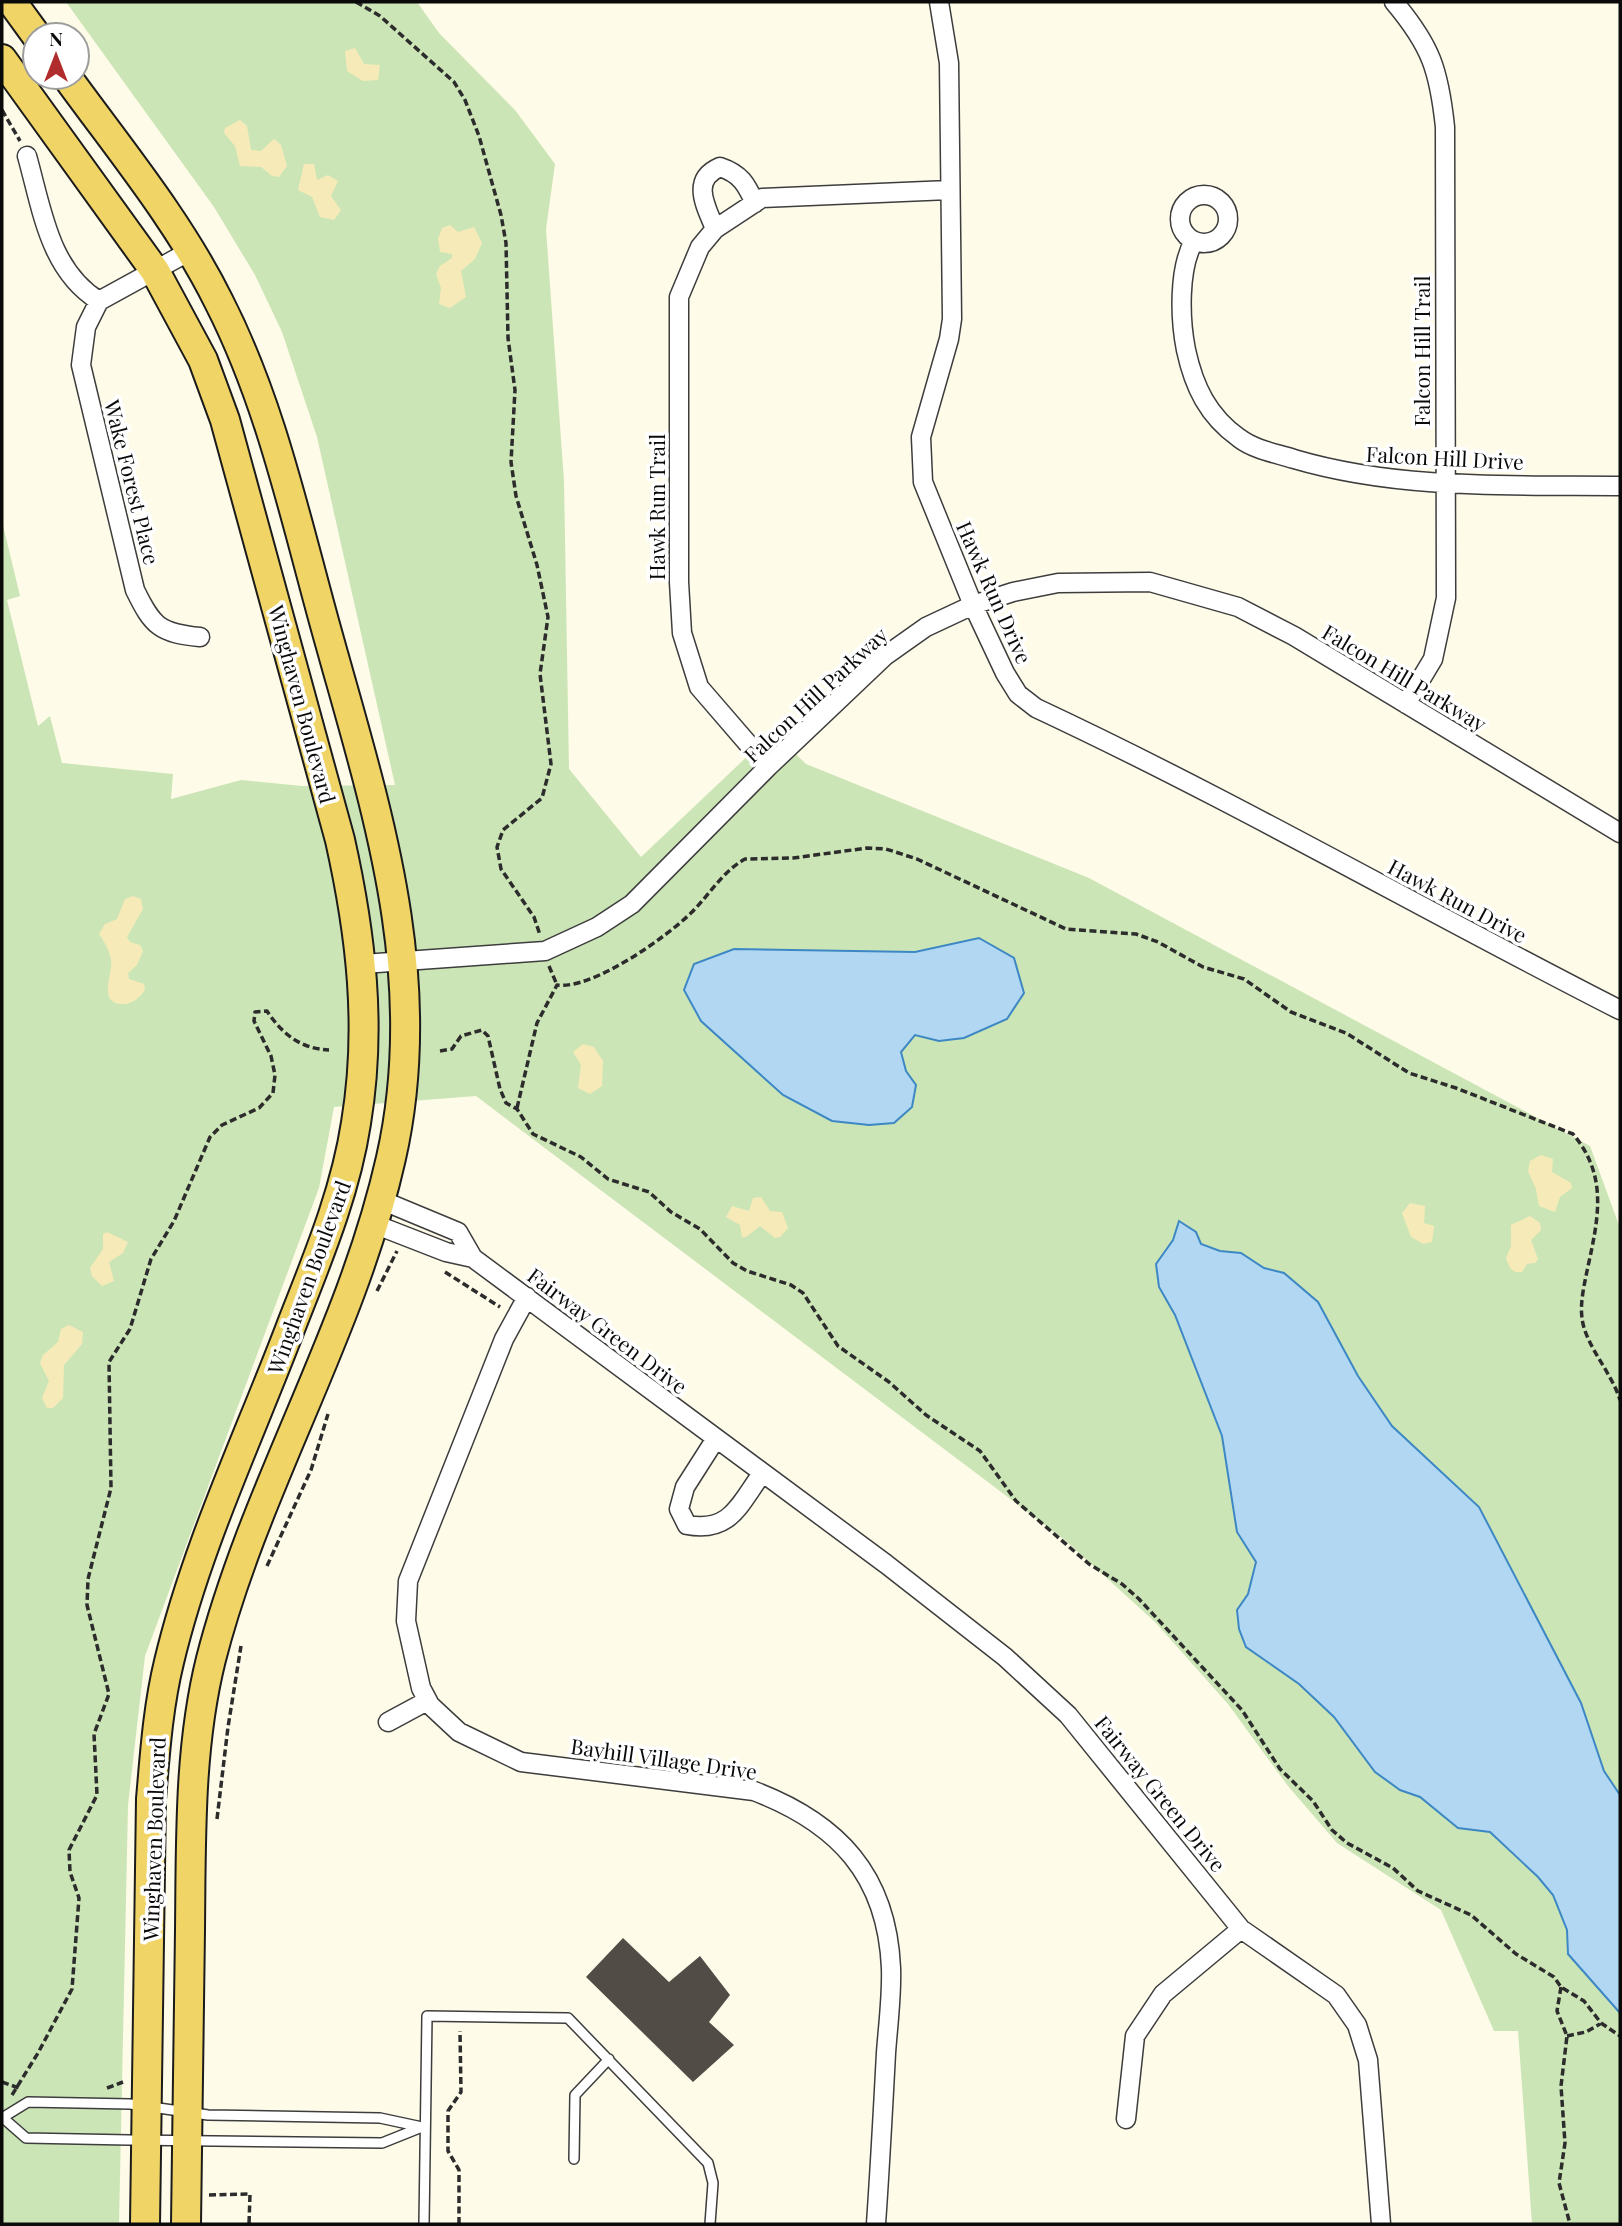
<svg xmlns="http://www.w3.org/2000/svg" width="1622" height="2226" font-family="'Playfair Display',serif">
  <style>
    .green { fill: #cce5b6 }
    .sand { fill: #f6ebb8 }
    .water { fill: #b1d7f2; stroke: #3d88c4; stroke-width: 2 }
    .building { fill: #524c47 }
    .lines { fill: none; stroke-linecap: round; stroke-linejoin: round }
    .lane-casing { stroke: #3d3d3d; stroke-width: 12 }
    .street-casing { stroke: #3d3d3d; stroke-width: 21 }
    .primary-casing { stroke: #1b1b1b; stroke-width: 32 }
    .path { stroke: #2c2c2c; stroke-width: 3.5; stroke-dasharray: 7 3.5; stroke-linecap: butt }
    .lane { stroke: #fff; stroke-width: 9 }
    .street { stroke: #fff; stroke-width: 18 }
    .primary { stroke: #f0d566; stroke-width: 28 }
    .labels { text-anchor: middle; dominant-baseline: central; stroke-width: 7; stroke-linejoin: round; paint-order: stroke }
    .street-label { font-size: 21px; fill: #0a0a0a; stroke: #fff }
  </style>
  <rect width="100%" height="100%" fill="#fefbe9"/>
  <!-- green -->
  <path class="green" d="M66,2H417L439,33L515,110L555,164L546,229L564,481L569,769L641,857L773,732L806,764L1089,878L1590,1146L1620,1228V2224H1532L1518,2031H1494L1441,1910L1337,1843L1288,1786L1228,1704L1155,1622L1066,1541L476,1096L334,1107L319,1188L145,1656L128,1805L119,2224H2V521L20,596L7,600L38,726L50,716L62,763L173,774L171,799L241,780L302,786L395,785L317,437L282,332L255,275L214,207Z"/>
  <!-- sand -->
  <path class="sand" d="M355,48L364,64L380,65L378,80L363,81L347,71L345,51Z
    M240,120L247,126L251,150L261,151L274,139L281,145L287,166L279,177L272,176L261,167L240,166L235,146L224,133L225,128Z
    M304,164H314L317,180L328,175L338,181L331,196L341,210L334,220L320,217L312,197L298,190Z
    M450,225L458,232L474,227L482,243L475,259L461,271L466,297L450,308L439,304L441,288L436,274L440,266L452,258V254L440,252L438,239L442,228Z
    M133,896L141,899L143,909L127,937L130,942L140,945L143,951L137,965L128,973L129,979L144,984L145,990C140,997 133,1004 123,1004C96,1004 114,972 111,959C109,950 104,941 99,934L105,924L117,919L125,899Z
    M583,1044L594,1047L603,1061L602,1086L590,1094L578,1088L581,1065L573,1052Z
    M1541,1155L1553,1159L1552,1172L1571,1183L1572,1188L1560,1197L1555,1212L1539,1206L1536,1189L1528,1171L1530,1161Z
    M761,1197L770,1211L782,1212L788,1228L780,1237L775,1238L760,1226L746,1237H742L740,1225L726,1217L732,1206L749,1211L753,1198Z
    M1410,1203L1425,1206L1424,1223L1434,1226L1432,1242L1423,1244L1411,1237L1402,1213Z
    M1530,1216L1540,1223L1541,1230L1531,1240L1538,1259L1535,1263L1527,1264L1522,1272C1512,1274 1509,1267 1506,1258L1511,1246V1225Z
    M107,1232L128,1242L123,1253L109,1262L114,1281L102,1286L92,1276L90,1268L103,1249V1234Z
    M69,1325L83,1332L82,1344L64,1365L63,1398L53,1408H47L42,1398L49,1381L40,1363L43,1355L58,1342L61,1329Z"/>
  <!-- water -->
  <path class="water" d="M979,938L1014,958L1024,993L1007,1019L964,1038L939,1041L915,1035L901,1052L906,1071L916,1085L912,1107L894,1123L869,1125L832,1121L783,1095L701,1021L684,990L694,964L734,949L915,952Z
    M1179,1221L1196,1232L1201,1244L1220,1251L1241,1253L1264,1268L1284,1273L1318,1302L1358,1376L1392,1426L1479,1507L1581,1703L1604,1771L1620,1795V2013L1568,1954L1567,1930L1553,1895L1538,1877L1490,1832L1458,1828L1420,1797L1400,1790L1375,1772L1334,1717L1299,1684L1246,1647L1239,1629L1237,1610L1248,1594L1256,1562L1237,1532L1222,1436L1175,1315L1159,1287L1156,1264L1173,1240Z"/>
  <!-- building -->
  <path class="building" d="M623,1938L669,1982L700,1956L730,1995L709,2022L734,2045L693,2082L586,1977Z"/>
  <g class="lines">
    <defs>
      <path id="lane" d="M2,2117L26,2138L129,2140L382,2143L422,2127
        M2,2118L28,2102L130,2104L208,2115L380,2118L422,2127
        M574,2159L575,2095L609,2059
        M424,2224L427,2016L568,2018L708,2163L713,2183L710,2224"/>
      <path id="street" d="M939,2L949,63L952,319L949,339L921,437L923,482L973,605L1005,673L1018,694L1036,708C1235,801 1425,911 1620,1010
        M1394,2C1431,46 1439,70 1445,127L1446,598L1433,659L1406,704
        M27,156C42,209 49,270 99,301
        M1180 219a24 24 0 1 1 48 0a24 24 0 1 1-48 0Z
        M715,229C706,206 690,180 720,167C741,174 746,184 755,203
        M1194,241C1178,269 1180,320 1186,350C1194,387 1208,416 1239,438C1255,450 1275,453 1294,459C1399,490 1511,485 1620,486
        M190,251L99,301L86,327L81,365L135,590C153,627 160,633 200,637
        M768,767L699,687L682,633L679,582V297L700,247L715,229L762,198L949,190
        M363,964L545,951L597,927L632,904L768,767L885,656L926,627L973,605L1013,592L1058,583L1150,582L1238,607L1294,636L1620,833
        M381,1200L458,1232L473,1258
        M374,1224L446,1252L473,1258L886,1564L1005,1657L1068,1715L1241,1929L1336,1995L1357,2025L1368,2060L1381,2224
        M527,1297L504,1339L408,1581L406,1621L421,1688L430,1705L459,1732L521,1762L754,1791C838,1823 887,1875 891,1968C892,1996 888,2025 886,2053C883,2110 880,2167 876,2224
        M715,1440L685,1487L679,1509L687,1525C730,1533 739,1505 761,1475
        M388,1722L427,1701
        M1126,2119L1135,2036L1163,1994L1241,1929"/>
      <path id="primary" d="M12,2L36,35
        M2,59L155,271L203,360L225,420L340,840C361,934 372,1027 356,1123C345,1195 316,1262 290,1329C248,1439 196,1548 169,1662C158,1707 155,1753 151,1799L145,2224
        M67,77C120,150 179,221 219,302C269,400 293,508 322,614C371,794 434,968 391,1158C352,1332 255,1487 211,1659C189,1747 191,1839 190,1930C188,2028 187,2126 186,2224"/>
    </defs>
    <!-- lane casing -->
    <use href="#lane" class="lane-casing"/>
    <!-- street casing -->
    <use href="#street" class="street-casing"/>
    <!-- primary casing -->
    <use href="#primary" class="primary-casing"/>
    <!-- path -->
    <path class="path" d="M356,2L380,16L454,82L465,100L479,136L501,215L506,243L508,338L515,390L511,462L516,496L537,565L548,617L540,674L551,764L542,798L503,830L497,847L501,869L534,917L540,935
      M2,110L20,141
      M549,966L557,985
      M440,1051L452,1049L461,1036L482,1030L488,1036L500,1089L506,1103L517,1109L533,1134L581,1157L608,1179L649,1192L671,1212L700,1229L733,1263L747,1271L791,1285L803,1293L838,1346L889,1382L926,1415L980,1451L1016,1501L1089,1564L1122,1584L1139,1599L1242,1710L1280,1769L1313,1801L1332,1830L1347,1843L1393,1868L1418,1891L1471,1915L1516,1954L1554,1977L1561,1987L1584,2001L1601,2023L1620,2036
      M517,1108L537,1023L557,985C592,990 667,937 692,912C711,893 722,872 745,859L793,858L867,848L886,849L917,859L1066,929L1136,934L1158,942L1203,967L1244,979L1291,1012L1346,1033L1409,1073L1456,1088L1573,1134C1609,1177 1598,1220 1587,1271C1584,1286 1580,1303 1582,1318C1585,1345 1612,1373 1620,1400
      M445,1272L500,1307
      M377,1291L397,1251
      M267,1566L311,1470L328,1414
      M217,1819L228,1727L241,1646
      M1561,1987L1557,2011L1567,2036L1561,2086L1565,2143L1559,2183L1570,2224
      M1567,2036L1586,2032L1600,2024
      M2,2082L19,2088
      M107,2088L123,2082
      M12,2095L38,2053L72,1989L79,1898L70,1872L69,1850L97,1795L94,1734L109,1694L87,1605L88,1579L111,1488L109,1362L130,1329L151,1259L174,1221L210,1137L222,1125L259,1108L273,1093L275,1075L271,1056L254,1021L255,1012L267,1011C282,1034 301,1049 329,1050
      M209,2195L250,2194L249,2224
      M459,2224V2170L448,2151V2111L461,2092L460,2031"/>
    <!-- lane -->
    <use href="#lane" class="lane"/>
    <!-- street -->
    <use href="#street" class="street"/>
    <!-- primary -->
    <use href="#primary" class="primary"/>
  </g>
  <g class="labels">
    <!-- street labels -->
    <g class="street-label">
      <text transform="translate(1421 351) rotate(-90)">Falcon Hill Trail</text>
      <text transform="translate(1445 457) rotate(3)">Falcon Hill Drive</text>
      <text transform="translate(133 482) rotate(76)">Wake Forest Place</text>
      <text transform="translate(656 507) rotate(-90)">Hawk Run Trail</text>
      <text transform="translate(995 592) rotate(66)">Hawk Run Drive</text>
      <text transform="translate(1405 677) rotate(31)">Falcon Hill Parkway</text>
      <text transform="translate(815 694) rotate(-43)">Falcon Hill Parkway</text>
      <text transform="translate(303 704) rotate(75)">Winghaven Boulevard</text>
      <text transform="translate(1458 900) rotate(28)">Hawk Run Drive</text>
      <text transform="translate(308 1277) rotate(-70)">Winghaven Boulevard</text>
      <text transform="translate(608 1330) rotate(37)">Fairway Green Drive</text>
      <text transform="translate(664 1758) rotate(8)">Bayhill Village Drive</text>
      <text transform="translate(1161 1793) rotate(51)">Fairway Green Drive</text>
      <text transform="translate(153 1839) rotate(-88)">Winghaven Boulevard</text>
    </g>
  </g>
  <!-- border -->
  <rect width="1622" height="2226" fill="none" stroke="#0a0a0a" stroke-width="7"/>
  <!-- north arrow -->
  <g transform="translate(56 56)"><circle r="33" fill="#ffffff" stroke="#9d9d9d" stroke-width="2"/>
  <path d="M0-5L12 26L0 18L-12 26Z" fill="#b12c2c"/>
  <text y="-10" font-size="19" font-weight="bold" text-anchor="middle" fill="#0a0a0a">N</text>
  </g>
</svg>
